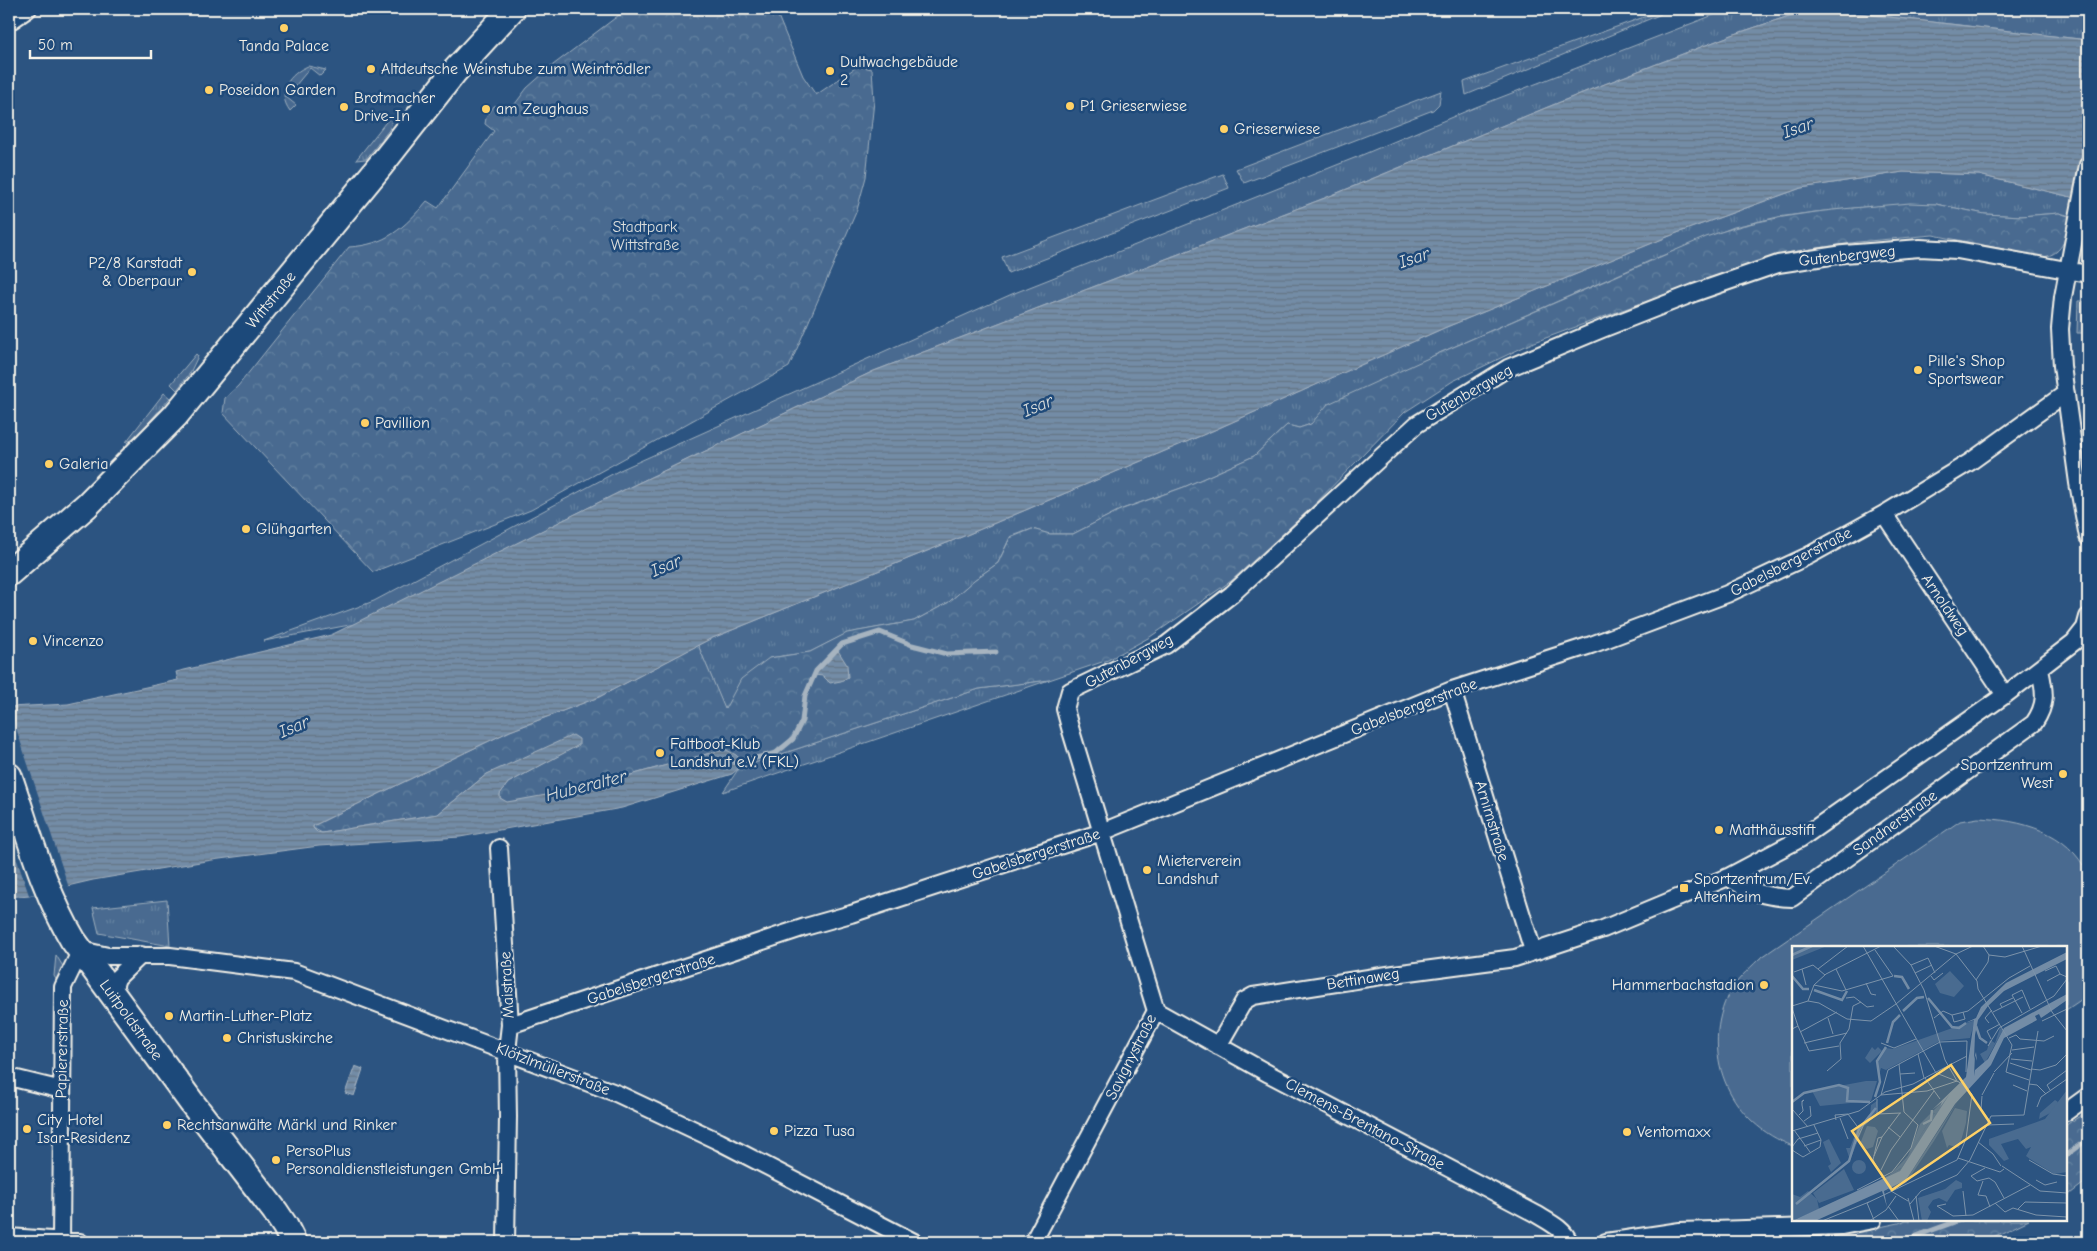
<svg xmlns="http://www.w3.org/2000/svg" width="2097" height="1251" font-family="'Comic Neue',sans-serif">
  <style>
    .grass { fill: url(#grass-tufts); stroke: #9eaebc }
    .forest { fill: url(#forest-crowns); stroke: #9eaebc }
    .pitch { fill: #496b90; stroke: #9eaebc }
    .water { fill: url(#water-rules); stroke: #a7b4c0 }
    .pier { fill: #2c5481 }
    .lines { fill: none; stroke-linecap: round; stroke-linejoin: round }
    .stream { stroke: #a7b4c0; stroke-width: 5 }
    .minor-casing { stroke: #f4f1e8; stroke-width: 20 }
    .primary-casing { stroke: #f4f1e8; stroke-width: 29 }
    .minor { stroke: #1f4a7a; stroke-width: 16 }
    .primary { stroke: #1f4a7a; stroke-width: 25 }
    .poi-dot { fill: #ffd166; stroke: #1f4a7a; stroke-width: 2 }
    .labels { text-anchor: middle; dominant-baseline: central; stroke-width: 5; stroke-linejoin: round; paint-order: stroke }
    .poi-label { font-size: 16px; fill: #f4f1e8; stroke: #1f4a7a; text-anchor: start }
    .park-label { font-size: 16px; fill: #dadddb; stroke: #1f4a7a }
    .street-label { font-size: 16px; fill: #f4f1e8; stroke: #1f4a7a }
    .water-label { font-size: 18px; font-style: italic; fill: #dadddb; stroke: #1f4a7a }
    .inset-river { fill: none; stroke: #738ca6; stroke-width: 2.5 }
    .inset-road { fill: none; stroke: #7c93aa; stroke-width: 1 }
    .view { fill: #ffd166; fill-opacity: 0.15; stroke: #ffd166; stroke-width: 2.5 }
    .inset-edge { fill: none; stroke: #f4f1e8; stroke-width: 2.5 }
  </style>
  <defs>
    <pattern id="grass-tufts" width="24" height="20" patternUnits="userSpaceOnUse" patternTransform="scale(1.25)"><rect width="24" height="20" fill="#496b90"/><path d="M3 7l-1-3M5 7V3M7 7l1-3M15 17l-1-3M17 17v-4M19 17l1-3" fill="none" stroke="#6481a0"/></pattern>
    <pattern id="forest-crowns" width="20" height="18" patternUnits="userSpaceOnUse" patternTransform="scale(1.25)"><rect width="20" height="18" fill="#496b90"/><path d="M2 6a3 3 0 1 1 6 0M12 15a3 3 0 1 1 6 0" fill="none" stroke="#6481a0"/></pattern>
    <pattern id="water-rules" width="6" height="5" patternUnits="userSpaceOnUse" patternTransform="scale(1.25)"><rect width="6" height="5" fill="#738ca6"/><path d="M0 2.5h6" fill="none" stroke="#647484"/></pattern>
  </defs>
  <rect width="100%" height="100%" fill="#2c5481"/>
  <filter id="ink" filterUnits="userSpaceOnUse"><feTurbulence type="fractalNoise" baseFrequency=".02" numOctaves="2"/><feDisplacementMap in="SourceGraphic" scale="10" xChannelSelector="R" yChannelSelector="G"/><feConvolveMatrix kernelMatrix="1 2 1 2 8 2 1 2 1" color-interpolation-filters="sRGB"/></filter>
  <g filter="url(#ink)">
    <!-- grass -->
    <path class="grass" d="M1666,9H1669L1659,15L1466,95L1464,82Z
      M1729,9H2065L2088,13V40L1846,12H1801L1732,35L1597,87L1330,196L874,371L634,485L355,624L264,641L374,601L620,470L1012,294L1362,155L1476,107Z
      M308,66L326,70L320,76L310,68L286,97L296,105L290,111C276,92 289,74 308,66Z
      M1441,91L1439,104L1433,110L1244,183L1236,169Z
      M389,118L392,122L389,130L366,159L356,160Z
      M1903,172L1979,175L2088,201V260C2079,250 2085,231 2087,220L2059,213L2021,216L1985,214L1936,204L1865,207L1815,212L1778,217L1734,227L1654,259L1435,355L1311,424L1299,428L1287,425L1254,456L1184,487L1122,509L1073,534H1049L1032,529L1010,537L998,563L974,580L949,602L914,621L848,633L810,652L769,658L733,697L725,710L698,645L710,639L969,534L1212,431L1444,328L1677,233L1801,188Z
      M1223,174L1229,188L1008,273L1002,257Z
      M2078,301H2083V333H2077Z
      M196,354L198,356L190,373L177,390L171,384Z
      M164,393L170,398L137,436L126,442Z
      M1049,680L740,786L723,792L739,768L979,689Z
      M167,900L170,946L99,933L93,908Z
      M56,955L64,968L57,981L54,976Z"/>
    <!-- forest -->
    <path class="forest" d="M627,9H725L728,18L754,9H775L803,76L816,95L858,66L872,69L874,101L866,177L857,210L789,367L531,510L373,572L223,413L225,398L238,386L349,247C386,245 404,228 427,201L438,208L494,131L485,124L486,118L494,106L501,105L509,112L527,88L553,65Z
      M1910,203L1936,204L1985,214L2021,216L2059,213L2071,217C2066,235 2065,254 2043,257L1933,235L1858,242L1791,252L1729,271L1532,343L1453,381L1405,412L1309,510L1231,581L1150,637L1108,660L1049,680L979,689L739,768L741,761L725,749L580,789L507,803L500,798V794L508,783L578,745L487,774L438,814L322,833L313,828V826L335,815L510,731L599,697L698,645L725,709L741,679L769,658L810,652L847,633L914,621L949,602L974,580L998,563L1010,538L1032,529L1050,534H1073L1120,510L1184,487L1254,456L1287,425L1299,428L1311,424L1328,404L1435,355L1706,237C1772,213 1841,209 1910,203Z
      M2088,1111V1180L2066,1197V1125Z
      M1906,1220H2029L1983,1242H1737L1832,1237L1899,1223Z"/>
    <!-- pitch -->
    <path class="pitch" d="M1978,818C2021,820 2068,831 2088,874V995L2066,1010V947H1793V1146C1732,1124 1700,1058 1727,997C1734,982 1748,970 1759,959L1960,821Z"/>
    <!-- water -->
    <path class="water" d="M1801,12H1846L2088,40V201L1979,175L1903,172L1801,188L1677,233L1444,328L1212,431L969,534L710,639L599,697L510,731L335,815L313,826V828L317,832L322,833L438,814L487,774L573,735L579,739V745L508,783L500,794V798L507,802L580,789L725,749L736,755L742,761L739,768L732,774L622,808L460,837L319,846L212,860L93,880L29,895L9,897V707L68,704L178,680L176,672L331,635L634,485L874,371L1330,196L1597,87L1732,35Z
      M837,649L847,665L848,677L841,681L830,683L823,676L814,675Z
      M355,1066L363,1069L354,1096L345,1093Z"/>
    <!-- pier -->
    <path class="pier" d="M2088,122V203L2074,201Z
      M9,707L69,888L29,895L9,837Z"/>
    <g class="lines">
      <!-- stream -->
      <path class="stream" d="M735,763L776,753L793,739L802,721L805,696L816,671L842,644L880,632L912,645L947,654L996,652
        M2066,1155L2088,1139
        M1900,1242L1960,1220"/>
      <defs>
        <path id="minor" d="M9,22L28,9
          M2088,165L2063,297L2060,329L2062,366L2078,483L2088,537
          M1884,514L2005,695
          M1452,690L1533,951
          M499,848L510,1025L507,1051L508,1117L506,1242
          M1728,877C1750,892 1765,897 1792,898L2034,723C2047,704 2045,692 2040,670
          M112,994L117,978L141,955
          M1156,1011L1269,1074L1536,1214C1547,1221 1565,1229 1569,1242
          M510,1025L805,927L851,914L1102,832L1452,690L1591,645L1727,594L1808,556L1884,514L1970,462L2066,393
          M1218,1046L1244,1001L1253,996L1394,974L1515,958L1603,929L1728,877L1800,839L2005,695L2074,642L2085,628L2088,617
          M9,1077L62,1090
          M2066,1112L2088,1096
          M9,1237L80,1242
          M61,1242L63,987L81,950L108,956H170L294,972L618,1094L720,1142L914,1242
          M1033,1242L1156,1011L1071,731L1065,709L1070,691L1166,645L1232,594L1417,424L1508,368L1602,329L1694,293L1778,264L1844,254L1920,248L1957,250L2088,274
          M1606,1242L1680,1231L1842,1226L1873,1220"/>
        <path id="primary" d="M9,573L87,505L175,416L380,166L454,72L512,9
          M9,776C28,831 43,890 73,940L192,1103L275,1211L285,1226L293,1242"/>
      </defs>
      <!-- minor casing -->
      <use href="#minor" class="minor-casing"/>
      <!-- primary casing -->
      <use href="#primary" class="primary-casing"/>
      <!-- minor -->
      <use href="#minor" class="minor"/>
      <!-- primary -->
      <use href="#primary" class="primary"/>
    </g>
  </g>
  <!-- markers -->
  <g class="poi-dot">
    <circle cx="284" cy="28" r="5"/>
    <circle cx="371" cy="69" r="5"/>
    <circle cx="830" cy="71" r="5"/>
    <circle cx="209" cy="90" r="5"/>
    <circle cx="1070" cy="106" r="5"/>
    <circle cx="344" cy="107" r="5"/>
    <circle cx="486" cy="109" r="5"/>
    <circle cx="1224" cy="129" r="5"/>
    <circle cx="192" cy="272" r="5"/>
    <circle cx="1918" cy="370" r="5"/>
    <circle cx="365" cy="423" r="5"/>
    <circle cx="49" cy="464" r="5"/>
    <circle cx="246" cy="529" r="5"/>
    <circle cx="33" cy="641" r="5"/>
    <circle cx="660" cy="753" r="5"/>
    <circle cx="2063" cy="774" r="5"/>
    <circle cx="1719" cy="830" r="5"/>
    <circle cx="1147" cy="870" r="5"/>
    <rect x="1679" y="883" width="10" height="10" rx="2.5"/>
    <circle cx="1764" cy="985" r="5"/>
    <circle cx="169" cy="1016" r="5"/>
    <circle cx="227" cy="1038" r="5"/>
    <circle cx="167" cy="1125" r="5"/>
    <circle cx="27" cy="1129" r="5"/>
    <circle cx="774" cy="1131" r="5"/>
    <circle cx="1627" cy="1132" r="5"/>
    <circle cx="276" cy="1160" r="5"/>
  </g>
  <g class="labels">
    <!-- poi labels -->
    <g class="poi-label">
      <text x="284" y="46" text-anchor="middle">Tanda Palace</text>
      <text x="840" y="62">Dultwachgebäude<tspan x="840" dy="18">2</tspan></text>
      <text x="381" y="69">Altdeutsche Weinstube zum Weintrödler</text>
      <text x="219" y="90">Poseidon Garden</text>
      <text x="354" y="98">Brotmacher<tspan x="354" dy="18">Drive-In</tspan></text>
      <text x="1080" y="106">P1 Grieserwiese</text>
      <text x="496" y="109">am Zeughaus</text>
      <text x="1234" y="129">Grieserwiese</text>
      <text x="182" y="263" text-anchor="end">P2/8 Karstadt<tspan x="182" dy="18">&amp; Oberpaur</tspan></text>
      <text x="1928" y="361">Pille's Shop<tspan x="1928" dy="18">Sportswear</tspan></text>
      <text x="375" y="423">Pavillion</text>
      <text x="59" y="464">Galeria</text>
      <text x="256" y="529">Glühgarten</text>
      <text x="43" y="641">Vincenzo</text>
      <text x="670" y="744">Faltboot-Klub<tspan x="670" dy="18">Landshut e.V. (FKL)</tspan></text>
      <text x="2053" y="765" text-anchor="end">Sportzentrum<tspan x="2053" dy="18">West</tspan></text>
      <text x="1729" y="830">Matthäusstift</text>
      <text x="1157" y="861">Mieterverein<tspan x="1157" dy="18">Landshut</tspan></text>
      <text x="1694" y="879">Sportzentrum/Ev.<tspan x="1694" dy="18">Altenheim</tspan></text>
      <text x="1754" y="985" text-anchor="end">Hammerbachstadion</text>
      <text x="179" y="1016">Martin-Luther-Platz</text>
      <text x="237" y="1038">Christuskirche</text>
      <text x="37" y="1120">City Hotel<tspan x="37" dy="18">Isar-Residenz</tspan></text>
      <text x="177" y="1125">Rechtsanwälte Märkl und Rinker</text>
      <text x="784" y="1131">Pizza Tusa</text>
      <text x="1637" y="1132">Ventomaxx</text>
      <text x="286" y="1151">PersoPlus<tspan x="286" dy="18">Personaldienstleistungen GmbH</tspan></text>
    </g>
    <!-- park labels -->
    <g class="park-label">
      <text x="645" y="227">Stadtpark<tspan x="645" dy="18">Wittstraße</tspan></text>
    </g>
    <!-- street labels -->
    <g class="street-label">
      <text transform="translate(1847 256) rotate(-6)">Gutenbergweg</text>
      <text transform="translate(271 300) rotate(-51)">Wittstraße</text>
      <text transform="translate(1469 393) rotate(-30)">Gutenbergweg</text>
      <text transform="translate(1791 562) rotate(-27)">Gabelsbergerstraße</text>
      <text transform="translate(1945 605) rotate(56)">Arnoldweg</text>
      <text transform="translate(1129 661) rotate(-28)">Gutenbergweg</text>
      <text transform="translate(1414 707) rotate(-21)">Gabelsbergerstraße</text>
      <text transform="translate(1492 821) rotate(73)">Arnimstraße</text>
      <text transform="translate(1895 823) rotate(-36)">Sandnerstraße</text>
      <text transform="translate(1036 854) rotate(-18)">Gabelsbergerstraße</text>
      <text transform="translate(651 979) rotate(-18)">Gabelsbergerstraße</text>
      <text transform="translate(1363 979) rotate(-9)">Bettinaweg</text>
      <text transform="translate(507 985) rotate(-93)">Maistraße</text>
      <text transform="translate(131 1020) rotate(54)">Luitpoldstraße</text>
      <text transform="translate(62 1049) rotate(-89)">Papiererstraße</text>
      <text transform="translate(1131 1057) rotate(-63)">Savignystraße</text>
      <text transform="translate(553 1069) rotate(21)">Klötzlmüllerstraße</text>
      <text transform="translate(1365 1124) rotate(28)">Clemens-Brentano-Straße</text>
    </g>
    <!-- water labels -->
    <g class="water-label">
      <text transform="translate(1798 128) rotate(-19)">Isar</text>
      <text transform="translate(1414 258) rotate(-19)">Isar</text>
      <text transform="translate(1038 406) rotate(-23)">Isar</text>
      <text transform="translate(666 566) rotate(-23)">Isar</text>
      <text transform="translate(294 727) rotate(-23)">Isar</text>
      <text transform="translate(586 786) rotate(-14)">Huberalter</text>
    </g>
  </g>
  <!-- overview -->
  <g transform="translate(1792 946)">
    <rect width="275" height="275" fill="#2c5481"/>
    <path d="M80,101L83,104L86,101L90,105L78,117L73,112ZM263,154L266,156L262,165L247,173L248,167ZM166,155L142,195L114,237L92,246L114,234ZM142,167L145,169L108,225L100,232L64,247L108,223Z" fill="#496b90"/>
    <path d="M0,0H35L0,14ZM183,74L178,92L148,95L94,124L89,122L87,129L86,114L94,102L101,103ZM208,82L211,84L193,117L188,108L195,104L198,94L203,97ZM74,135H85L79,155L28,160L20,145ZM275,144V226L262,228L238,213L234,210L239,201L234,203L226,193L209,198L217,213L212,215L197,199V193L253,173ZM158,148L145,169L142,167L110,221L94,233L116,210L128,178ZM85,155L84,167L73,177L58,214L54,202H58L65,183L78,170L79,159ZM163,162L175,165L174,177L167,202L157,199L155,202L150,185ZM164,234L170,237V242L163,244L155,256L147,252L141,254L136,261L139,266L135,275H130L126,252L153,243ZM16,245L25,253L27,263L0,275V248L8,251Z" fill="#496b90"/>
    <path d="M158,25L172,40L162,51L148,47L143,38ZM52,223L62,244L27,257L21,247Z" fill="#496b90"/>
    <path d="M75,180L83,181L86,185L81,201L75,203L68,198ZM37,193L49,217L39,226L36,220L39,218L31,196ZM60 221a7 7 0 1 1 14 0a7 7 0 1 1-14 0Z" fill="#496b90"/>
    <path d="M275,6V13L212,45L196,60L186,74L183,89L182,113L184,106L185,115L183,109L182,130L183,124L196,113L212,82L275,48V54L255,68L249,72L247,68L243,70L245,74L212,92L199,119L163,158L114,234L92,245L95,261L90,245L23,275H0L108,225L157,149L148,161L150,156L140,164L174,131L182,74L173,77L184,72L189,61L214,37Z" fill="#738ca6"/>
    <path class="inset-river" d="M0,9L20,0M0,30L11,43H17M102,30L110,31L117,43M22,44L50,54L55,45M136,52L160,81L167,82L174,77M111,65L125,52L132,51M184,80L188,92L195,97M95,97L101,76L108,69M83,151L88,136L85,115L94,101M0,156L12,147L47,139L56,142L55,155L78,156M131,178L139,174L140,164M4,258L57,215L67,183L84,162"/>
    <path class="inset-road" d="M71,0L144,127L167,136L180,148L174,193L165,214L75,257M142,0L164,8L185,35L186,43M230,0L260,66L275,85M197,9L213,11L250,0M119,19L136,12L143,27M10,23L14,39M26,23L56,0M44,23L54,44M253,25L264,20L268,28M2,26L21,19L33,29M123,27L140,19M139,30L142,34L151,27M184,34L196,16L197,9L191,0M255,35L268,28L275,31M74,37L79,48L84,49M22,39L50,45L101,30L83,4M186,43L220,99L214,126L237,134M54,52L62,51L75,61L82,60M16,55L22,39L34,28L89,0M104,58L164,8L181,0M0,60L16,55L27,57L55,73L79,75L104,58M210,61L208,58L221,52M0,62L6,80L0,83M201,66L231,51M230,67L220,49L230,44L238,63M160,69L162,76L166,75L173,73L171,66M36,72L41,88M142,72L151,65L160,69L176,65L217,32L238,20M250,75L275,63M197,77L193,72L200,64M6,80L17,105L47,100M8,86L45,66M217,92L224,89L228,93L252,95L262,90M199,93L195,85L208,78M12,97L55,87M89,97L102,102L124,93M196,100L207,82L262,50L275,33M220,104L242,101M126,108L132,132M219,113L240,115M218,117L239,124M239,123L248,124L264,119L275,108M35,125L49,113L48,97L57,83L61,60L69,56M202,126L220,107M108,128L123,127M133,132L148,153M237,138L245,139L254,148M221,139L235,145M258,144L255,139L275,124M89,149L135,145L165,135L153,114L132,44L119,19L101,0M89,149L96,124L148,96L175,95L174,126M190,149L202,127M190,150L189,163L198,175M245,161L249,151L275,133M0,163L16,181M85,168L109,167M7,169L11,165V164L10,159V155L12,154L10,156M48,172L56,193M44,174L43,169L56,168L65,180M12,175L19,170L18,160M196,179L222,178M96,181L108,191M2,184L18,206M0,185L67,165L93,146L121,138L175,110M90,191L86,192L81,214L99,245M186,196L201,208L209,220M63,198L71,180L85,168V153M12,200L29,194M0,201L6,193L26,187M0,204L11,211L28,201L29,194L22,179M82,210L90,191L108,167M166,212L208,226L212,223M237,214L261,228L275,230M210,220L248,245L275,247M193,222L179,230L185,235L197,232L203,236L212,252M89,224L99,204L142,145M244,234L253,239L265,236M191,235L186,249L194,250L198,261M65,244L100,226L119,202L126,179L112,166L107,118M99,245L116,255M171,245L174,270M124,250L127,275M116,252L122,275M75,257L82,274M203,257L213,266L221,262L244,269L275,271M118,258L129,245L165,229L178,214L199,170L232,169L246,85M154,258L145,260L161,270L181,269L238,239M96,260L107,275M226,263L233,256L275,257M37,274H79L94,264L104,250M30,275L77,256"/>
    <path class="view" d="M159,119L198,177L100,244L60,185Z"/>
    <rect width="275" height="275" class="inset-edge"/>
  </g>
  <!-- margin -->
  <rect width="2097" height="1251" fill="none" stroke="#1f4a7a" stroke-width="30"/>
  <rect x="15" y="15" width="2067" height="1221" fill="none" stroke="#f4f1e8" stroke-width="2" filter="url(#ink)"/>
  <!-- scale -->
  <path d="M30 50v8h121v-8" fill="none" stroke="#f4f1e8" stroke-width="2.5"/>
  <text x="38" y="50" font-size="15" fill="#f4f1e8" stroke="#1f4a7a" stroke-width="4" paint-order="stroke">50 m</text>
</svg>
